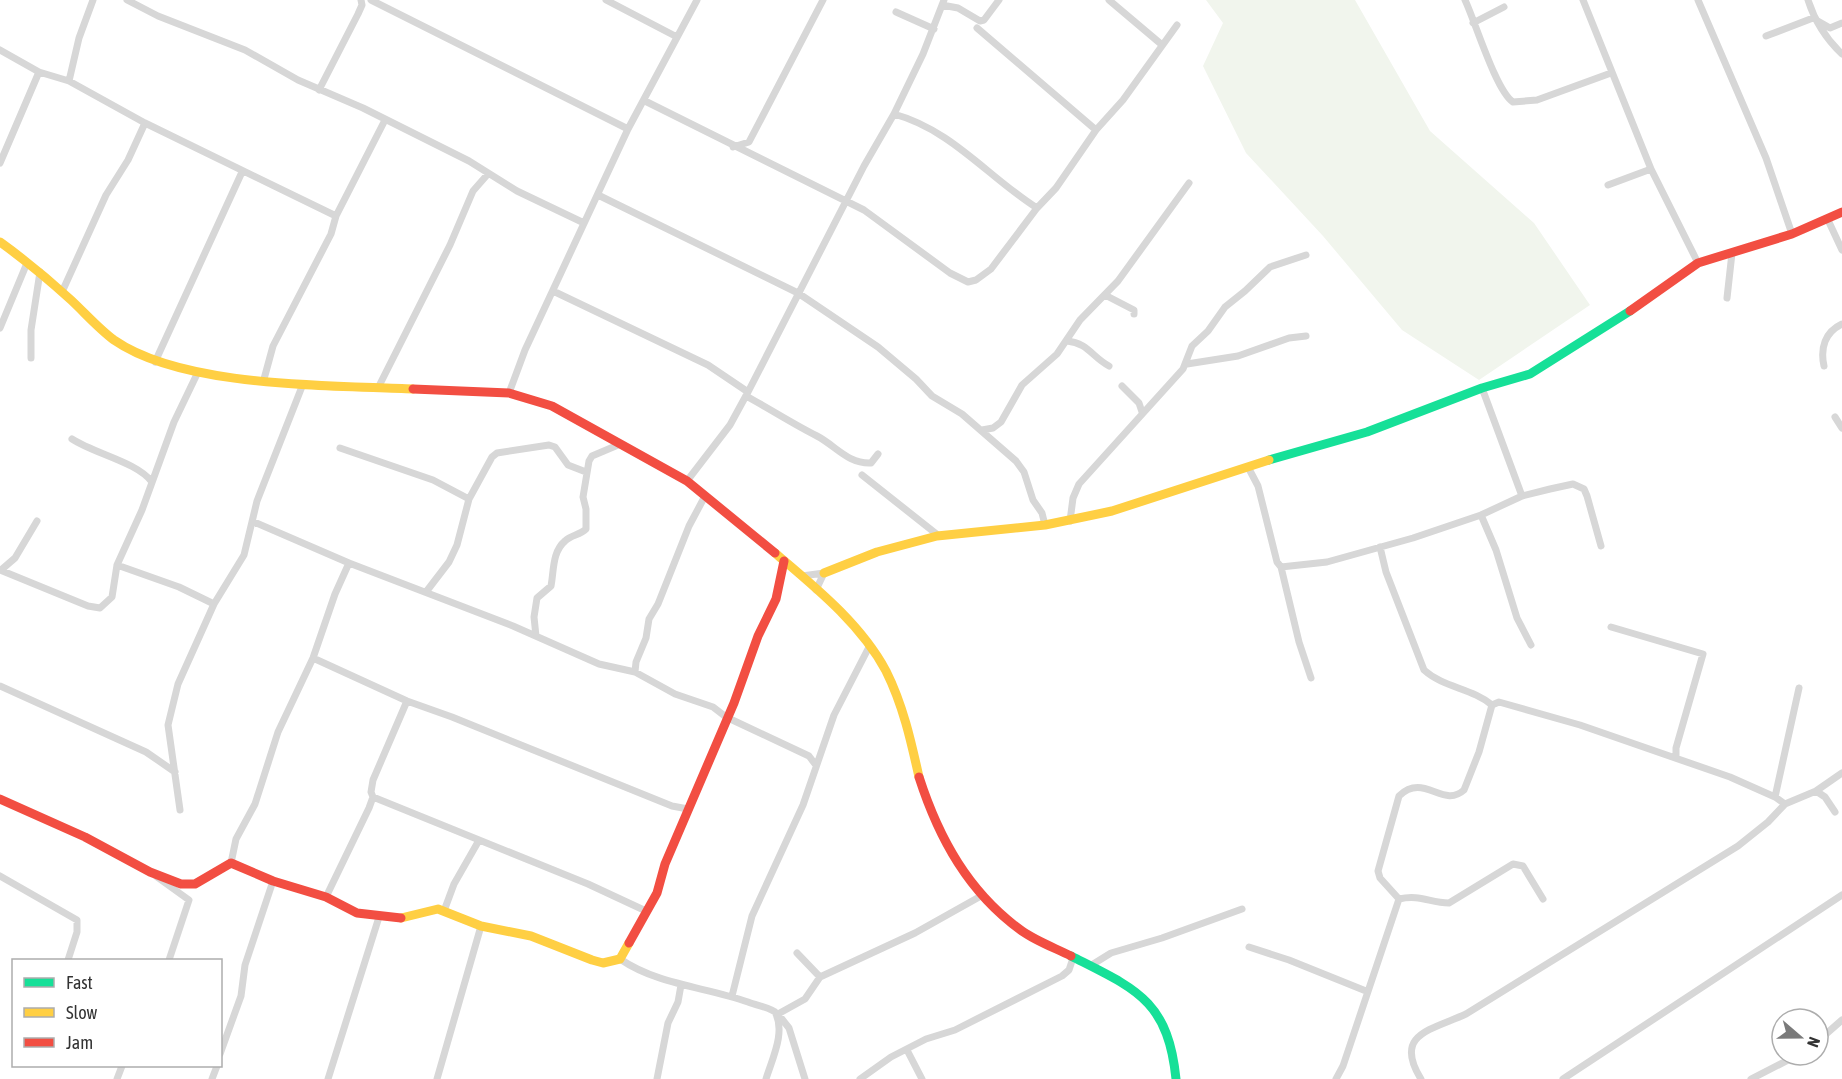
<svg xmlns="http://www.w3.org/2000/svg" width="1842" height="1079" font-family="'Asap Condensed',sans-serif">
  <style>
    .green { fill: #f1f5ed }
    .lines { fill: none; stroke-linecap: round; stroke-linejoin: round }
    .street { stroke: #d7d7d7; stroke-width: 7 }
    .fast { stroke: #16e098; stroke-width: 9 }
    .slow { stroke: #ffcf43; stroke-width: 9 }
    .jam { stroke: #f24e42; stroke-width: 9 }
  </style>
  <rect width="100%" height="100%" fill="#fff"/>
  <!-- green -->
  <path class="green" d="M1206,0H1355L1430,131L1534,223L1590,305L1479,380L1402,330L1323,236L1246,153L1203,66L1223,23Z"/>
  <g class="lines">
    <!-- street -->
    <path class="street" d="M127,0L158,16L245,50L298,80L363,108L469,161L517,191L584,223
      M371,0L628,129
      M606,0L677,37
      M1109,0L1161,44
      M1465,0C1475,21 1496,91 1513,102L1537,100L1611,73
      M1583,0L1651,169L1698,263
      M1698,0L1766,158L1792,234
      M1808,0C1815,22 1825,38 1842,54
      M942,5L958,8L980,21L984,20L999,0
      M896,12L934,29
      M1816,20L1830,28L1842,23
      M1473,23L1504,7
      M977,28L1096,130
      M1766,36L1813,18
      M0,50L39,72L69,81L145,123L336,216L331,234L273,346L264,379
      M69,81L79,38L93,0
      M319,90L358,14L362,5L361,0
      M645,101L864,210L950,273L968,282L976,280L991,269L1037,208L1056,188L1096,130L1123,100L1177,25
      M894,114C952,130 988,177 1037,208
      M733,147L749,142L823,0
      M0,163L39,72
      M1608,185L1651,169
      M598,195L798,293L878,347L916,379L932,396L962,414L1016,461L1024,472L1033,500L1042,513L1045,525
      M336,216L385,120
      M1828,220L1842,250
      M553,291L708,365L748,392
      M62,292L106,195L128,160L145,123
      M1105,295L1134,310V314
      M1727,298L1732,253
      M0,328L27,263
      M1067,341C1088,343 1092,357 1109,366
      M31,358V330L40,272
      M155,362L242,172
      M1187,364L1238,356L1289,338L1306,336
      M1824,366C1820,348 1825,332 1842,324
      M1122,386L1139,403L1142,412
      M378,388L450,245L473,191L487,175
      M1482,388L1522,496
      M509,393L525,350L628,129L697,0
      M746,396C770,409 793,424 817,436C836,446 848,464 871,463L878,454
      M1835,417L1842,428
      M982,430L993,428L1001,422L1022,385L1057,354L1080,320L1118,281L1189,183
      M72,439C95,454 137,462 152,482
      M340,448L433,480L469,499
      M1248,467L1258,486L1277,562L1281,567L1327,562L1413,538L1481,515L1522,496L1550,489L1573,484L1584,489L1587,496L1601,546
      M862,475L939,536
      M687,481L730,425L748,392L864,166L894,114L923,54L944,0
      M1481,515L1496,550L1517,618L1531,645
      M1070,521L1073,498L1079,484L1183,369L1192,346L1208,331L1225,307L1245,291L1270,267L1306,255
      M254,522L349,563L513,626L599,664L635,672L675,694L713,707L726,717L809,756L815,764
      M1380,547L1386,572L1424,670C1444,688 1472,688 1492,705
      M117,565L179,587L214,604
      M1281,567L1299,642L1311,678
      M0,570L88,606L100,608L112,597L117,565L142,510L174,422L198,372
      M1,570L15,558L37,521
      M802,576L824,573
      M816,590L824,573
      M426,592L449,562L457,545L469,499L492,457L497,453L549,445L555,447L568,465L586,472
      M1611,627L1703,654L1676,748V758
      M536,636L534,617L537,598L551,586C554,571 552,552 565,541C571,535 580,535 586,529V509L583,497L589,461L592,456L618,445
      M313,658L407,701L452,717L672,806L688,809
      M635,672L636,662L646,638L649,619L658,604L689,526L705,496
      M0,686L146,752L175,772
      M1816,791L1842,773
      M373,797L588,884L646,911
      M1775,797L1799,688
      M180,810L168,725L178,684L214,604L244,555L257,501L303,384
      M231,863L236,839L255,804L278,732L313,658L335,594L349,563
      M0,876L77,920V932L68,960
      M157,877L189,900L169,960
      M326,897L369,808L373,797L371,792L373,780L407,701
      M1399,899L1380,878L1378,871L1399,796C1424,772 1443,809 1464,790L1479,752L1492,705L1499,702L1580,725L1730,777L1775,797L1785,804
      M1399,899C1420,894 1430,903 1449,903L1513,864L1523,866L1543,899
      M444,911L454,884L478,842
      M1249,947L1289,960L1366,991
      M797,953L820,977
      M620,959C658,985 706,987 748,1002C758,1006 770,1007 778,1014L805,999L820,977L915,933L981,896
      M1090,966L1111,953L1162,938L1242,909
      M732,996L752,916L803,805L834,715L869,647
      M778,1014L789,1028L805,1079
      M1818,1041L1842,1020
      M907,1050L922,1079
      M220,1054L241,996L245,965L273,881
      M117,1079L122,1066
      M212,1079L217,1066
      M328,1079L379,917
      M437,1079L481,926
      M657,1079L668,1023L678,1002L681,985
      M766,1079C772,1059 786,1032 775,1012
      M860,1079L891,1057L926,1039L955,1030L1062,976L1069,970L1073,958
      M1336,1079L1343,1066L1399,899
      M1421,1079C1393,1034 1431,1030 1466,1014L1738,846L1768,822L1785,804L1816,791L1825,797L1835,812
      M1563,1079L1842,895
      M1751,1079L1798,1055"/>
    <!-- fast -->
    <path class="fast" d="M1269,460L1367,432L1482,388L1530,374L1630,311
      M1071,956C1136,989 1168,1000 1176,1079"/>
    <!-- slow -->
    <path class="slow" d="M0,242C25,260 48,279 71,300C85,313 99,329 114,340C183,388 330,385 413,389
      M775,553C815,587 861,624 886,671C903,705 911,741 919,777
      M824,573L877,552L937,536L1045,525L1112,511L1269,460
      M401,918L438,909L481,926L531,936L592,960L603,963L620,959L629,943"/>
    <!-- jam -->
    <path class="jam" d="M1630,311L1698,263L1792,234L1842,212
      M413,389L509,393L552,406L687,481L775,553
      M919,777C939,839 969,893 1022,931C1036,941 1055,948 1071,956
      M0,799L85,837L150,872L181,884H195L231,863L273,881L326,897L357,913L401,918
      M629,943L657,893L665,864L734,703L758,636L776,599L784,561"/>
  </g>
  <!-- legend -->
  <rect x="12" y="959" width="210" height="108" fill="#ffffff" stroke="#adadad" stroke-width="1.5"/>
  <rect x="24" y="978" width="30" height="9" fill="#16e098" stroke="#adadad" stroke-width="1.5"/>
  <text x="66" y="989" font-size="18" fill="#333333">Fast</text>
  <rect x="24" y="1008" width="30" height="9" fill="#ffcf43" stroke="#adadad" stroke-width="1.5"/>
  <text x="66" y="1019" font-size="18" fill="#333333">Slow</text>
  <rect x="24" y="1038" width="30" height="9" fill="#f24e42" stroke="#adadad" stroke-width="1.5"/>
  <text x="66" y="1049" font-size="18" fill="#333333">Jam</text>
  <!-- north arrow -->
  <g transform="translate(1800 1037) rotate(110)"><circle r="28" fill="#ffffff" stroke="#adadad" stroke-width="1.5"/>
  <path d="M0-4.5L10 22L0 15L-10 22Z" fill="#7a7a7a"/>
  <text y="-9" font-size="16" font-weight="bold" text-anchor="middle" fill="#333333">N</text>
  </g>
</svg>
